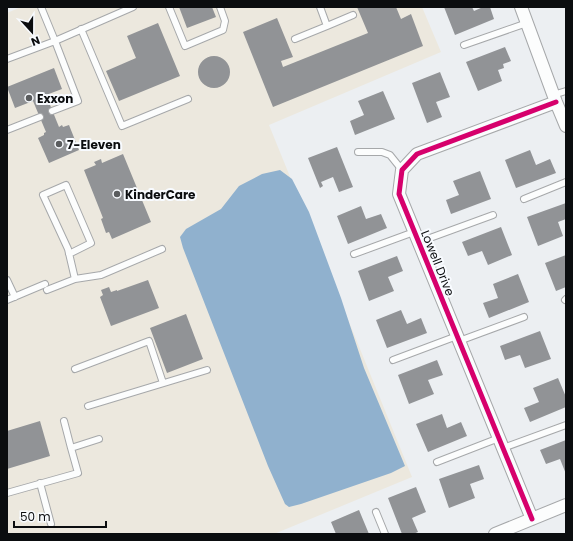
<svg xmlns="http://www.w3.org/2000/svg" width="573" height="541" font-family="Poppins,sans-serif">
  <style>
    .commercial { fill: #ece8de }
    .water { fill: #90b1ce }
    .building { fill: #919396 }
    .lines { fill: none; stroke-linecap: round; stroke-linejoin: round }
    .service-casing { stroke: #a6a8aa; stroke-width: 8 }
    .minor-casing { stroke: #a6a8aa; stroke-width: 14 }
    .service { stroke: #fcfdfd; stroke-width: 6 }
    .minor { stroke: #fcfdfd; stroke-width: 12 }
    .cycleway-casing { stroke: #f8fbff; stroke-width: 8 }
    .cycleway { stroke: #d6006c; stroke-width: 5 }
    .poi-dot { fill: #5a5c5e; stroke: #f8fbff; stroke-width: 1.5 }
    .labels { text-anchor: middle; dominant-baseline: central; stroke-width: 4; stroke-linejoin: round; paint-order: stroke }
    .poi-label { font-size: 12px; font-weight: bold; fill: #0b0d0f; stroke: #f8fbff; text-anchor: start }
    .street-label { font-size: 12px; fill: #0b0d0f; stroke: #f8fbff }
  </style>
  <rect width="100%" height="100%" fill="#eceff2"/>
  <!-- commercial -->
  <path class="commercial" d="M21,7H422L441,52L269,125L412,477L274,534H7V13Z"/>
  <!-- water -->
  <path class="water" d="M280,170L292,179L309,212L341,298L364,368L405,466L391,473L301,504L289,507L285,504L268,466L183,248L180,237L186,229L221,209L239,186L262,174Z"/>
  <!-- building -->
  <path class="building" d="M179,7H212L216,17L187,28Z
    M357,7H396L401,19L411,14L423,46L273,107L243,32L277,18L293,57L281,61L283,67L368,33Z
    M444,7H472L474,11L483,7H490L494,19L455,35Z
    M158,23L180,76L119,101L106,71L136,58L127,36Z
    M505,47L511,61L503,64L504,68L498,70L502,81L478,91L466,62Z
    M198 72a16 16 0 1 1 32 0a16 16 0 1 1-32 0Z
    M54,68L62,89L46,95L59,127L62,125L63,127L69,125L79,150L49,163L38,138L44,135V133L46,132L33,101L15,108L7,87Z
    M440,72L450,97L436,102L442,117L427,123L412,83Z
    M383,91L395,119L355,135L350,121L364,115L358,101Z
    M337,147L353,187L339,192L333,177L321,182L323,186L320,188L308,158Z
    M530,150L536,165L550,159L556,173L516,188L505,160Z
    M123,154L151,222L112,239L109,232L106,233L101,219L103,218L84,170L96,165L94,162L101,159L102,163Z
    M480,171L491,199L451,214L446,200L459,195L453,181Z
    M566,203V219L558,222L563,236L538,246L527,217Z
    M361,206L366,219L381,214L387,228L348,244L337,216Z
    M501,227L512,255L488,265L482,251L468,256L462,242Z
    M566,255V287L556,291L545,263Z
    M397,256L403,271L388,277L394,291L369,301L358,271Z
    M518,274L529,302L489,318L483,303L498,298L493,284Z
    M148,280L159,308L111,326L100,297L103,295L101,290L109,287L111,292L117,290V291Z
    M401,310L407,324L421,318L427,333L387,348L376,320Z
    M186,314L203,359L167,373L150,328Z
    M540,331L551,359L525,368L520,355L505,360L500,346Z
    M437,360L443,375L428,380L434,394L409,404L398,375Z
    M558,378L566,397V407L530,422L524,408L539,402L533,388Z
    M442,414L447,428L461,422L467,436L428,452L416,424Z
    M40,421L50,456L7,469V431Z
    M566,440V474L560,459L546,464L540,450Z
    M479,465L484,479L470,484L475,498L449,508L439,479Z
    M416,487L426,512L412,518L418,532L413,534H402L388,498Z
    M359,510L369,534H336L331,522Z"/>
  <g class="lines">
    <defs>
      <path id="service" d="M41,7L55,41L133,7
        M169,7L185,46L223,30L225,21L220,7
        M320,7L327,26L353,15
        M81,29L122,126L188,99
        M295,39L327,26
        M464,45L527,23
        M7,59L55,41L78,101L52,111
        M553,95L566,91
        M7,130L40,117
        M358,152H382L390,155L402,170
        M524,199L566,182
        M419,242L493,215
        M69,254L91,243L66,185L43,195L68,249L75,279
        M354,254L414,232
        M7,280L15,297
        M47,290L75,279L101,275L162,249
        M7,300L45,284
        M565,300L566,299
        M459,341L524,317
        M393,360L457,336
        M75,369L149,341L163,383
        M88,406L207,370
        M64,421L71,448
        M503,448L566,425
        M437,462L499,438
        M40,483L51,524
        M7,493L78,473L71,448L99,439
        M376,512L385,534"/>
      <path id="minor" d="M521,7L556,102L566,126
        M532,519L399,194L402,170L417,154L556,102
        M495,534L566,505"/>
    </defs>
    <!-- service casing -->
    <use href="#service" class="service-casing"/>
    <!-- minor casing -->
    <use href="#minor" class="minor-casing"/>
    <!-- service -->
    <use href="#service" class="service"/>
    <!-- minor -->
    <use href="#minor" class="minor"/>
    <defs>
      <path id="cycleway" d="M532,519L399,194L402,170L417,154L556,102"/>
    </defs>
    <!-- cycleway casing -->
    <use href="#cycleway" class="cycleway-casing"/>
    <!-- cycleway -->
    <use href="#cycleway" class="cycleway"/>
  </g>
  <!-- markers -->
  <g class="poi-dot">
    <circle cx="29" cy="98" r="4"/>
    <circle cx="59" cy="144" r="4"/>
    <circle cx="117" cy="194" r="4"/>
  </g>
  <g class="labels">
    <!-- poi labels -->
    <g class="poi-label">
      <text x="37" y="98">Exxon</text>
      <text x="67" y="144">7-Eleven</text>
      <text x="125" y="194">KinderCare</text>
    </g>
    <!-- street labels -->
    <g class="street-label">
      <text transform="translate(438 263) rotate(68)">Lowell Drive</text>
    </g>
  </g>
  <!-- border -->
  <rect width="573" height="541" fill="none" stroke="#0b0d0f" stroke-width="16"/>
  <!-- north arrow -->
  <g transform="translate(32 32) rotate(159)" stroke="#f8fbff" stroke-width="3" paint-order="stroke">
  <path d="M0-3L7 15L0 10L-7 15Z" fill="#0b0d0f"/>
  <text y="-6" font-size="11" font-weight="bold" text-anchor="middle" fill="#0b0d0f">N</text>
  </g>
  <!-- scale -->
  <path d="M14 521v6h92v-6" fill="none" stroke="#0b0d0f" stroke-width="2"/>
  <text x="20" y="521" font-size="12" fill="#0b0d0f" stroke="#f8fbff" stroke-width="3" paint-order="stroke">50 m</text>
</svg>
